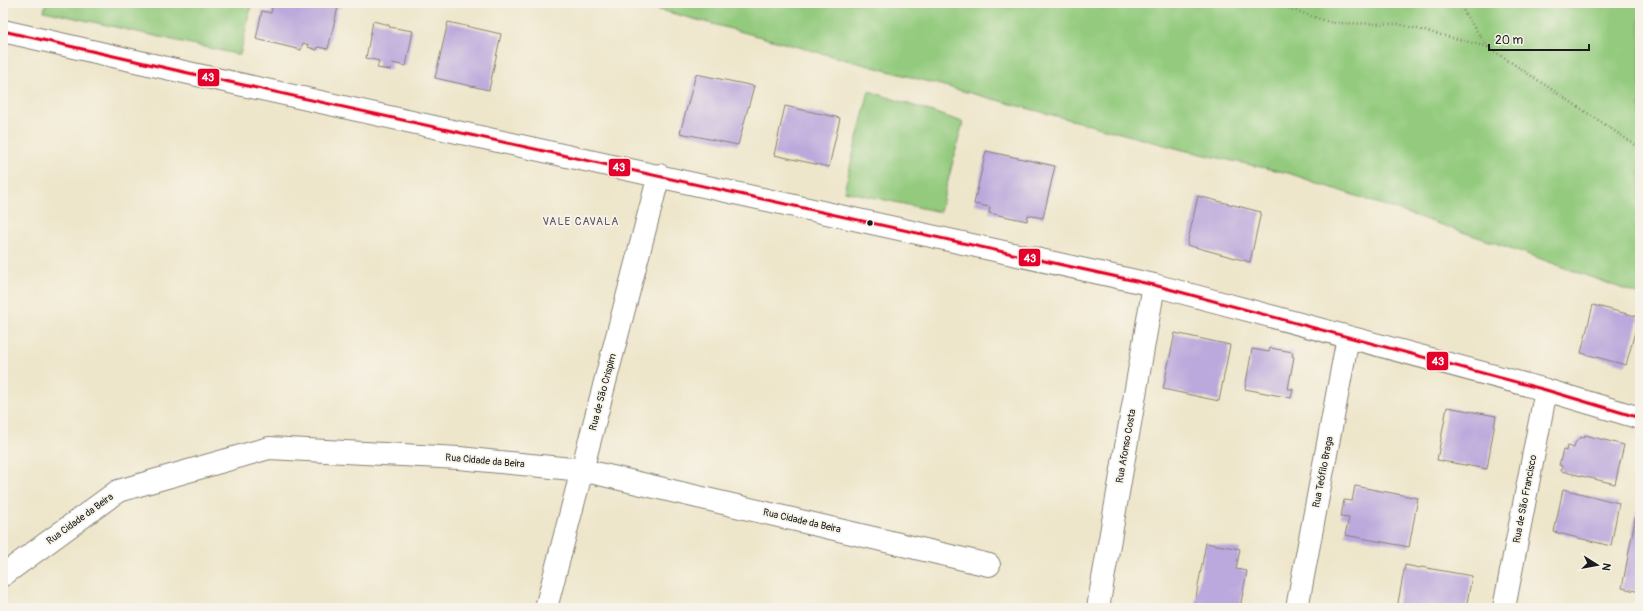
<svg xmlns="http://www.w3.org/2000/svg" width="1643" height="611" font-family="Pangolin,sans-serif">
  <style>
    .green { fill: #93ca7d; stroke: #58734c }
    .building { fill: #bba8dc }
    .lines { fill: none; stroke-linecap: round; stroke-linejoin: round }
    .street-casing { stroke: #858174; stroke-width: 24 }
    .path { stroke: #858174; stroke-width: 2.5; stroke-dasharray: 1 3; stroke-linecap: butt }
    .street { stroke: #fff; stroke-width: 22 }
    .bus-1-casing { stroke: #f7f3e8; stroke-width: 6 }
    .bus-1 { stroke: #e4002b; stroke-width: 3 }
    .bus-dot { fill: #1c1c1c; stroke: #f7f3e8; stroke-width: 1.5 }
    .labels { text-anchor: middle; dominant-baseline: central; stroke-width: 3.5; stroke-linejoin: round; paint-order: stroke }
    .street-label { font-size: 10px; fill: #1c1c1c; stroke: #f7f3e8 }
    .neighbourhood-label { font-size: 11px; letter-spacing: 1px; fill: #544d5f; stroke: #f7f3e8 }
    .line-badge { stroke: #f7f3e8; stroke-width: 1.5 }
    .badge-label { font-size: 11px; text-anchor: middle; font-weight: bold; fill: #fff }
  </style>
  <rect width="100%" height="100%" fill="#f7f3e8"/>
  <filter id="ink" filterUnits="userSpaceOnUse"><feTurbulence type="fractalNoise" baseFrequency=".025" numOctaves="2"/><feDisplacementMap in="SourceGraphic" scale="8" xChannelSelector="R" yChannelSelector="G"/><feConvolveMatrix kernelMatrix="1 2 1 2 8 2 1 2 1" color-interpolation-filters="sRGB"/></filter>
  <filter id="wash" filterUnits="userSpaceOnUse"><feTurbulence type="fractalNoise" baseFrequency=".012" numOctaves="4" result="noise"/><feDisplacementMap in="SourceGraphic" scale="16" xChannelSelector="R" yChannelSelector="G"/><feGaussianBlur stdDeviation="0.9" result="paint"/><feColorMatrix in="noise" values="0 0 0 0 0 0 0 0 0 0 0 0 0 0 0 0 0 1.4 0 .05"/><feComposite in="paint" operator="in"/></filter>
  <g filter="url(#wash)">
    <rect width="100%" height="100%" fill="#eee6cb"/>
    <!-- green -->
    <path class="green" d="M46,3H252L240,55L44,11Z
      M634,3H1640V295L1519,251L1288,173L1187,151Z
      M869,91L963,122L940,212L844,191Z"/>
    <g id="blocks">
      <!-- building -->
      <path class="building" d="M273,3H341L340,8L338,7L328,49L318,47L317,50L308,47L309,45L303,43L301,50L256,39L262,11L271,13Z
        M373,21L389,25V27L413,31L406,66L392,63L391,70L377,68L379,61L366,58Z
        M448,22L501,34L489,90L435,78Z
        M696,74L754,86L738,145L680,133Z
        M785,106L840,118L829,167L774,155Z
        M986,151L1055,166L1043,218L1028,215L1027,221L989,213L990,207L974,204Z
        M1198,196L1261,212L1250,262L1187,245Z
        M1593,305L1639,317L1626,365L1581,353Z
        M1175,333L1230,345L1219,401L1163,389Z
        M1270,348L1293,352L1292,356L1294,357L1288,389H1293L1291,398L1245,389L1252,349L1269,352Z
        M1447,407L1496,416L1487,469L1437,460Z
        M1585,435L1624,445L1615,484L1561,471L1562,466L1559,465L1563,450L1566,451L1567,446L1574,448L1575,443L1581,437L1584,438Z
        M1355,486L1418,498L1409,547L1345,535L1349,518L1341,517L1344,500L1352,501Z
        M1563,489L1619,503L1611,546L1554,532Z
        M1639,498H1640V592L1622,588Z
        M1206,543L1240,549L1236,569L1247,571L1240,608H1194Z
        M1405,565L1420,568L1421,567L1472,576L1466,608H1397Z"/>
    </g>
  </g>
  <g filter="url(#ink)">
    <use href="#blocks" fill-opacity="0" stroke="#858174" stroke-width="1"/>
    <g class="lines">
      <defs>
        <path id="street" d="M3,31L184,72L1154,285L1546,390L1640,418
          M3,575L118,491L269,448L459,458L582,470L989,565
          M546,608L659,175
          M1098,608L1154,285
          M1297,608L1348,337
          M1504,608L1546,390"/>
      </defs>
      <!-- street casing -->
      <use href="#street" class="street-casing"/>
      <!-- path -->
      <path class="path" d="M1273,3L1332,23L1398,24L1488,47
        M1460,3L1465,14L1488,47L1640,148"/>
      <!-- street -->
      <use href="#street" class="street"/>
      <defs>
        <path id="bus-1" d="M3,31L184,72L1154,285L1546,390L1640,418"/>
      </defs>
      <!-- bus-1 casing -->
      <use href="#bus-1" class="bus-1-casing"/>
      <!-- bus-1 -->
      <use href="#bus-1" class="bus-1"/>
    </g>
  </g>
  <!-- markers -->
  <circle class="bus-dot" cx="870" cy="223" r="3.5"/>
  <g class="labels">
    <!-- street labels -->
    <g class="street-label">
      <text transform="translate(603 392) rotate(-75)">Rua de São Crispim</text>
      <text transform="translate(1126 446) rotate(-80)">Rua Afonso Costa</text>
      <text transform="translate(485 461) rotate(5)">Rua Cidade da Beira</text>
      <text transform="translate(1323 472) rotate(-79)">Rua Teófilo Braga</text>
      <text transform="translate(1525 499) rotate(-79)">Rua de São Francisco</text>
      <text transform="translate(80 519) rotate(-36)">Rua Cidade da Beira</text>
      <text transform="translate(802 521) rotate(13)">Rua Cidade da Beira</text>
    </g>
    <!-- neighbourhood labels -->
    <g class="neighbourhood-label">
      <text x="581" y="221">VALE CAVALA</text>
    </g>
  </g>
  <g class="line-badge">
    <rect x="197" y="68" width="23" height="19" rx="4" fill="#e4002b"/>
    <rect x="608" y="158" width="23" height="19" rx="4" fill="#e4002b"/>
    <rect x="1018" y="248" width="23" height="19" rx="4" fill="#e4002b"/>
    <rect x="1426" y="351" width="23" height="20" rx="4" fill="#e4002b"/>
  </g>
  <g class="badge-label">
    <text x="208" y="81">43</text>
    <text x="619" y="171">43</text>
    <text x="1030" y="262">43</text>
    <text x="1438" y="365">43</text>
  </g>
  <!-- margin -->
  <rect width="1643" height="611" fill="none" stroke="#f7f3e8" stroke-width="16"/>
  <!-- north arrow -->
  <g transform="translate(1597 565) rotate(101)" stroke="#f7f3e8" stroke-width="3" paint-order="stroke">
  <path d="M0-3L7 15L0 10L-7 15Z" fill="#1c1c1c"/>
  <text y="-6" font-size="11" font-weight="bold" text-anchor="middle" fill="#1c1c1c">N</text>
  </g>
  <!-- scale -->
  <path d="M1489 44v6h100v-6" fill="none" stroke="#1c1c1c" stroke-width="2"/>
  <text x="1495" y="44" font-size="12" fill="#1c1c1c" stroke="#f7f3e8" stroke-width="3" paint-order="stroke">20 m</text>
</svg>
